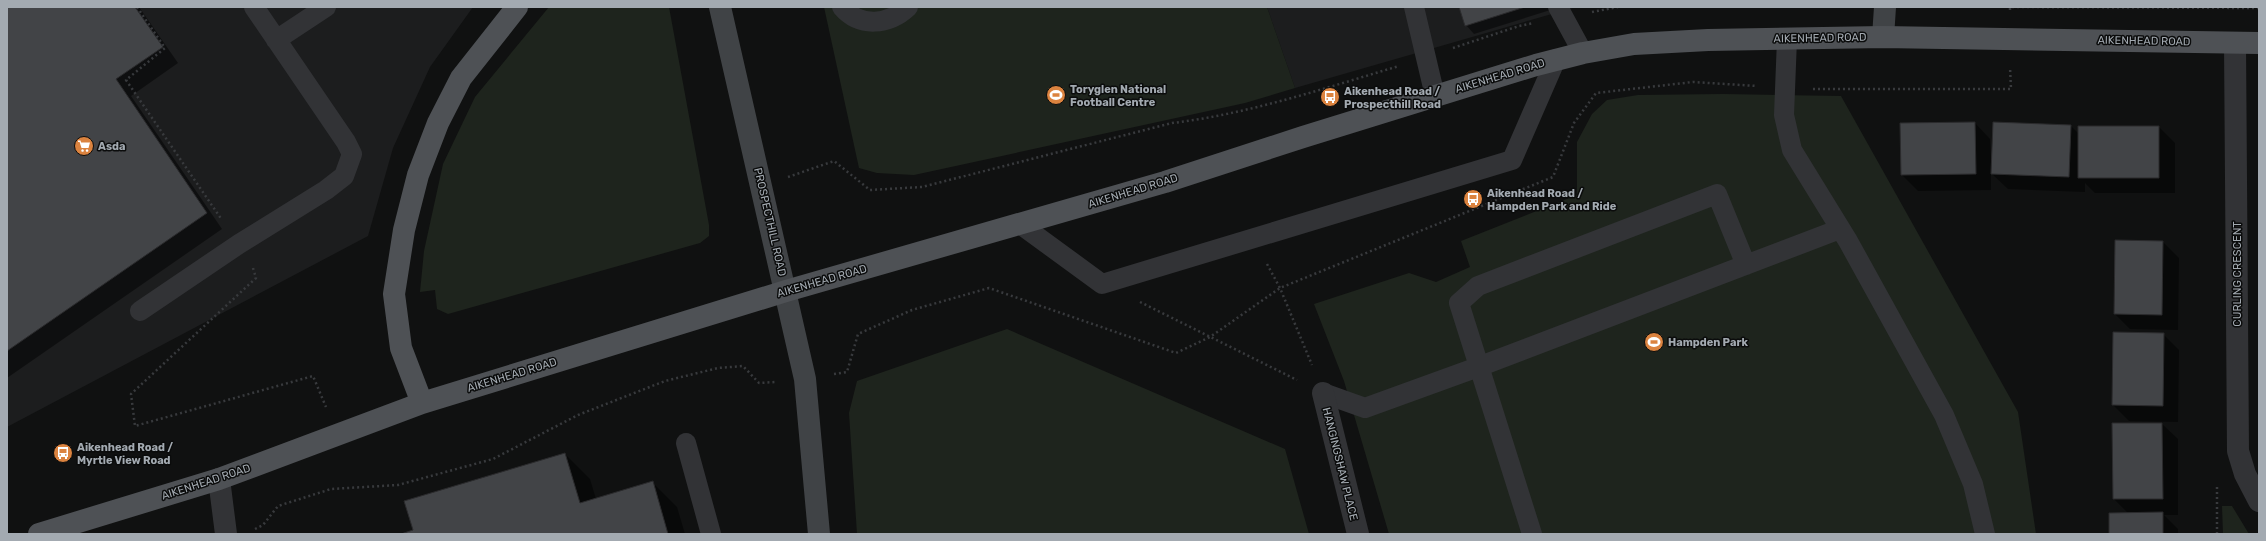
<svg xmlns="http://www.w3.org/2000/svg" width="2266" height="541" font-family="Rubik,sans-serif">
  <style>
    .built { fill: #1c1d1e }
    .green { fill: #1e241d }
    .shadow { fill: #0007 }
    .building { fill: #424447; stroke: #2b2b2d }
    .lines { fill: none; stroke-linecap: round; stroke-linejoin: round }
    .path { stroke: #383a3d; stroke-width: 2.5; stroke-dasharray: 2 3; stroke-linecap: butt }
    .lane { stroke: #323336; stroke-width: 20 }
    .street { stroke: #323336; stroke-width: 22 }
    .secondary { stroke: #404346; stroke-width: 22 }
    .primary { stroke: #4e5155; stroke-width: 22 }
    .labels { text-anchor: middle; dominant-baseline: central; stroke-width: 3; stroke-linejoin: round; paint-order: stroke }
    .street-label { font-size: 11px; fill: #a3aab1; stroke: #0b0c0c }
    .poi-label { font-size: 11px; font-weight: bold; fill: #a3aab1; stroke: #0b0c0c; text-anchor: start }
  </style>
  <rect width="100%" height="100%" fill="#101111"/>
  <!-- built -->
  <path class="built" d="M7,7H473L430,67L393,148L368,236L7,427Z
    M1267,7H1576L1295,88Z"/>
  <!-- green -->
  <path class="green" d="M549,7H669L709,225V236L700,243L448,314L437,309L435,290L420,292L424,251L443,164L475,97Z
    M824,7H1267L1295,88L1245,103L914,175L877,173L859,168Z
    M1723,94L1841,96L2018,412L2036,534H1389L1344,381L1314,304L1409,273L1436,282L1470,267L1461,241L1577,195V142L1592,114L1607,100L1638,95Z
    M1007,329L1285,449L1309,534H857L849,413L857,381Z
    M2222,506H2232L2249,534H2223Z"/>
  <!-- shadow -->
  <path class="shadow" d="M7,7H139L178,63L131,96L222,229L7,378Z
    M1460,7H1560L1474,34L1466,25Z
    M1975,123L1990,139L1991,157L2071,126L2079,134L2159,127L2175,143V193H2095L2085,183V192L2008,189L1991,173V190L1918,191L1902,175Z
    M2163,242L2179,258L2178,330L2130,329L2115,314Z
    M2114,333L2163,334L2179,350L2178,422L2129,421L2113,405Z
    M2162,424L2178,439V515H2164L2178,529V534H2110L2128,513L2114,499Z
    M565,454L590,479L596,499L652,482L677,507L685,534H404L415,531Z"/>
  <!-- building -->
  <path class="building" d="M7,7H135L163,47L116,79L207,213L7,351Z
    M1459,7H1525L1465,26Z
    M1975,122L1976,174L1901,175L1900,123Z
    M1993,122L2071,125L2069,177L1991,174Z
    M2078,126H2159V178H2078Z
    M2115,240L2163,241L2162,315L2114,314Z
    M2113,332L2164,333L2163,406L2112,405Z
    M2112,423H2162L2163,499H2113Z
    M565,453L580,503L653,481L668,534H401L413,530L404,501Z
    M2163,512V534H2109V513Z"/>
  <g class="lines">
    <!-- path -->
    <path class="path" d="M137,7L165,48L126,80L222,220
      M2010,10V7L2259,8
      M1592,12L1618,7
      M1453,48L1519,26L1534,23
      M1813,89H2011L2010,67
      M788,177L834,161L870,190L922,187L1172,123C1249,114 1325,88 1399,66
      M1267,264L1280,288L1312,365
      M253,268L256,278L131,394L135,426L313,376L326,407
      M1140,302L1297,380
      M834,374L847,372L858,334L912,310L989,288L1176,353L1210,337L1280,288L1553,177L1574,123L1596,93L1693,82L1757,86
      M255,529L263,525L278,506L331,489L398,485L493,459L578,415L665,381L718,368L743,366L759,383L775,382
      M2217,534V487"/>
    <!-- lane -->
    <path class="lane" d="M842,7C860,28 889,25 908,7
      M1414,7L1435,96
      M1558,7L1583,53
      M1787,39L1784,115L1792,150L1848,241L1944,415L1973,484L1985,534
      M276,40L326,7
      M1020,224L1102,284L1512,160L1556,59
      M140,311L239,244L326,190L344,176L352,154L346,142L254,7
      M1323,393L1365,408L1478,367L1840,229
      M686,443L711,534
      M1532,534L1459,303L1478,286L1717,194L1746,265"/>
    <!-- street -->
    <path class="street" d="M2235,43L2238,451L2245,474L2259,501
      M1323,393L1358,534
      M219,479L226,534"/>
    <!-- secondary -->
    <path class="secondary" d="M720,7L805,379L819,534
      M1883,37L1885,7"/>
    <!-- primary -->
    <path class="primary" d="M422,403L401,348L394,294L404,230L418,175L438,123L461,78L517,7
      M39,534L219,479L422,403L786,291L1165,182L1303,137L1536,65L1583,53L1634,44L1708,40L1883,37L2259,43"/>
  </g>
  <!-- icons -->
  <defs>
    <symbol id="stadium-disc" viewBox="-11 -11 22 22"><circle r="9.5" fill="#db833f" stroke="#0b0c0c"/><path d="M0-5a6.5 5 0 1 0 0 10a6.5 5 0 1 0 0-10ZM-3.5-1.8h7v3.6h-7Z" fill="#fff"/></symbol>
    <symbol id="bus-disc" viewBox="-11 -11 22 22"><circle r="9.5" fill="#db833f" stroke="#0b0c0c"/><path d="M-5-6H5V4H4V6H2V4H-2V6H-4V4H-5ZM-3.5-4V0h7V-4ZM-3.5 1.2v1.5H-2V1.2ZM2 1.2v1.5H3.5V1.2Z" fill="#fff"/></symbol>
    <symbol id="supermarket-disc" viewBox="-11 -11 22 22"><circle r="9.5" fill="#db833f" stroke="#0b0c0c"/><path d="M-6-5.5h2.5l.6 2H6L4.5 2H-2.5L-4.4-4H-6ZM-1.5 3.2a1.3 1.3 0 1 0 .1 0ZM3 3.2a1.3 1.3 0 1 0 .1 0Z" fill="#fff"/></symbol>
  </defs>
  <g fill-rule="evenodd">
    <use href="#stadium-disc" x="1045" y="84" width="22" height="22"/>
    <use href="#bus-disc" x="1319" y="86" width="22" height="22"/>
    <use href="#supermarket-disc" x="73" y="135" width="22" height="22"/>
    <use href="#bus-disc" x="1462" y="188" width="22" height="22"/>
    <use href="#stadium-disc" x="1643" y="331" width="22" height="22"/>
    <use href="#bus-disc" x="52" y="442" width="22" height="22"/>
  </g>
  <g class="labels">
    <!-- street labels -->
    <g class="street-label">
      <text transform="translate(1820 38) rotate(-1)">AIKENHEAD ROAD</text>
      <text transform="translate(2144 41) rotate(1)">AIKENHEAD ROAD</text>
      <text transform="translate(1500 76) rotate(-17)">AIKENHEAD ROAD</text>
      <text transform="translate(1133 191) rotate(-17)">AIKENHEAD ROAD</text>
      <text transform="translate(770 222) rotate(77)">PROSPECTHILL ROAD</text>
      <text transform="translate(2237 274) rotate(-90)">CURLING CRESCENT</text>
      <text transform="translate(822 281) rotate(-16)">AIKENHEAD ROAD</text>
      <text transform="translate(512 375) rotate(-17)">AIKENHEAD ROAD</text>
      <text transform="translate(1340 464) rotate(76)">HANGINGSHAW PLACE</text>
      <text transform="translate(206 482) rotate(-18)">AIKENHEAD ROAD</text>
    </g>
    <!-- poi labels -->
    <g class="poi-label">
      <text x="1070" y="89">Toryglen National<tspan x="1070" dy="13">Football Centre</tspan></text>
      <text x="1344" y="91">Aikenhead Road /<tspan x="1344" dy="13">Prospecthill Road</tspan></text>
      <text x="98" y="146">Asda</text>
      <text x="1487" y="193">Aikenhead Road /<tspan x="1487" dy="13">Hampden Park and Ride</tspan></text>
      <text x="1668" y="342">Hampden Park</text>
      <text x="77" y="447">Aikenhead Road /<tspan x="77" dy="13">Myrtle View Road</tspan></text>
    </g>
  </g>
  <!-- border -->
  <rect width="2266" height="541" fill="none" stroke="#a3aab1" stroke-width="16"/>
</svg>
